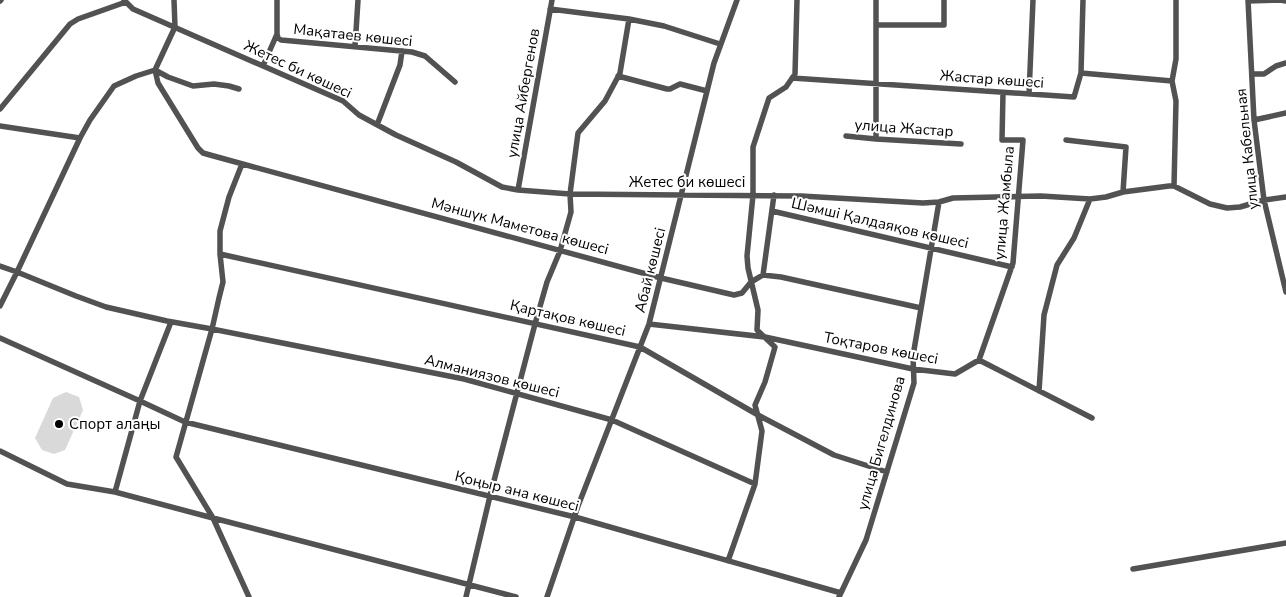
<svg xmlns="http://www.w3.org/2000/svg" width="1286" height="597" font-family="'Nunito Sans',sans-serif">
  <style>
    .green { fill: #d9d9d9 }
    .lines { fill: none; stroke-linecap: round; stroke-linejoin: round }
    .minor { stroke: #525252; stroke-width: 5.5 }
    .poi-dot { fill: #000; stroke: #fff; stroke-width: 2 }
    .labels { text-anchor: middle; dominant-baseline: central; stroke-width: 4; stroke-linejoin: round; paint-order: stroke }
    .street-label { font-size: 15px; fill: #000; stroke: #fff }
    .poi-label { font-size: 15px; fill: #000; stroke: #fff; text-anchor: start }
  </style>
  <rect width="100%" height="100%" fill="#fff"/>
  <!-- green -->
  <path class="green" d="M66,392L79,397L83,410L65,450L54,454L42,450L35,438L53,398Z"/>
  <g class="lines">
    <!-- minor -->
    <path class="minor" d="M124,0L133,9L343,101L359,115L396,135L456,162L502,187L518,190L570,194L801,196L923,203L939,202L953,198L1041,196L1090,199L1106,197L1123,192L1169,186H1174L1210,204L1227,208L1240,207L1264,200L1286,197
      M277,0V34L278,38L281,40L412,52L425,56L455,82
      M876,0V139
      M1248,0L1254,120L1264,200L1286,292
      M0,1L1,0
      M1248,1L1280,0L1286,1
      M550,9L629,19L664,26L720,44
      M876,25H944V0
      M355,47L358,0
      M263,66L277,34
      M155,70L158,83L198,148L203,153L210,155L661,278L734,295L742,293L751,282L763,275L781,277L921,308
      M155,70L168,77L193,86L214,84L229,86L239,89
      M155,70L175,27L174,0
      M1081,73L1083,0
      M1252,74H1264L1276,66L1286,63
      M618,76L667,89H670L680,84L707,91
      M792,78L1074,97L1081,73L1172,81
      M1029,94L1033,0
      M0,109L70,24L78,19L126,2
      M1254,120L1286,113
      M377,125L400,65L402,51
      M0,126L80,138L90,120L114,86L136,76L155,70
      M846,136L876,139L961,144
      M1066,140L1126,147L1123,192
      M1174,186L1176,101L1172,81L1176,59V0
      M518,190L552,0
      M772,211L1012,267
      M220,254L640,347L758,415L834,455L887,472
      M0,266L17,272L80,138
      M763,275L774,195
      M0,306L17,272L76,296L106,307L167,321L212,329L464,379L612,420L755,484
      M649,324L765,337L913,369L955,374L979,360L1092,418
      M0,338L140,401L185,422L575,517L841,593
      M979,360L1013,263L1023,140H1002L1003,93
      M1039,391L1044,315L1057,265L1074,238L1090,199
      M0,451L67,484L115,492L213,518
      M115,492L140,401L171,322
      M213,518L176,457L212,329L219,298L223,282L220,254V231L229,197L242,164
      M728,561L755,484L762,431L755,405L765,382L775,347L757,330L758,310L748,268L747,256L753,195V147L769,98L786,87L795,74L797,0
      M1133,569L1286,543
      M249,597L213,518L516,597
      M466,597L490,496L535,324L547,282L560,251L571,212L570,194L578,133L605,101L620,73L629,19
      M547,597L578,506L649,324L714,63L737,0
      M839,597L866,540L914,383L913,356L939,202"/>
  </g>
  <!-- markers -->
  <circle class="poi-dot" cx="59" cy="424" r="5"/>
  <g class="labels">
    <!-- street labels -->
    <g class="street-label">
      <text transform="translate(353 35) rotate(6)">Мақатаев көшесі</text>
      <text transform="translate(298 69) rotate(25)">Жетес би көшесі</text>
      <text transform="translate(992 79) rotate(4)">Жастар көшесі</text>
      <text transform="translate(523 93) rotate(-80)">улица Айбергенов</text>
      <text transform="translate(904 128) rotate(4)">улица Жастар</text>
      <text transform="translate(1247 149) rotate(-96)">улица Кабельная</text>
      <text x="687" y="182">Жетес би көшесі</text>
      <text transform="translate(1004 203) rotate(-85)">улица Жамбыла</text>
      <text transform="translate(880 223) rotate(13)">Шәмші Қалдаяқов көшесі</text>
      <text transform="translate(520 226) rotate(15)">Мәншүк Маметова көшесі</text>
      <text transform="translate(650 270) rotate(-76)">Абай көшесі</text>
      <text transform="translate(568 318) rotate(13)">Қартақов көшесі</text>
      <text transform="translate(881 348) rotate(11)">Тоқтаров көшесі</text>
      <text transform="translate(492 376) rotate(14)">Алманиязов көшесі</text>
      <text transform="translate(881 443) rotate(-74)">улица Бигелдинова</text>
      <text transform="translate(517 491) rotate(14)">Қоңыр ана көшесі</text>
    </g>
    <!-- poi labels -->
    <g class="poi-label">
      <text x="69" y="424">Спорт алаңы</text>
    </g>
  </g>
</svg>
